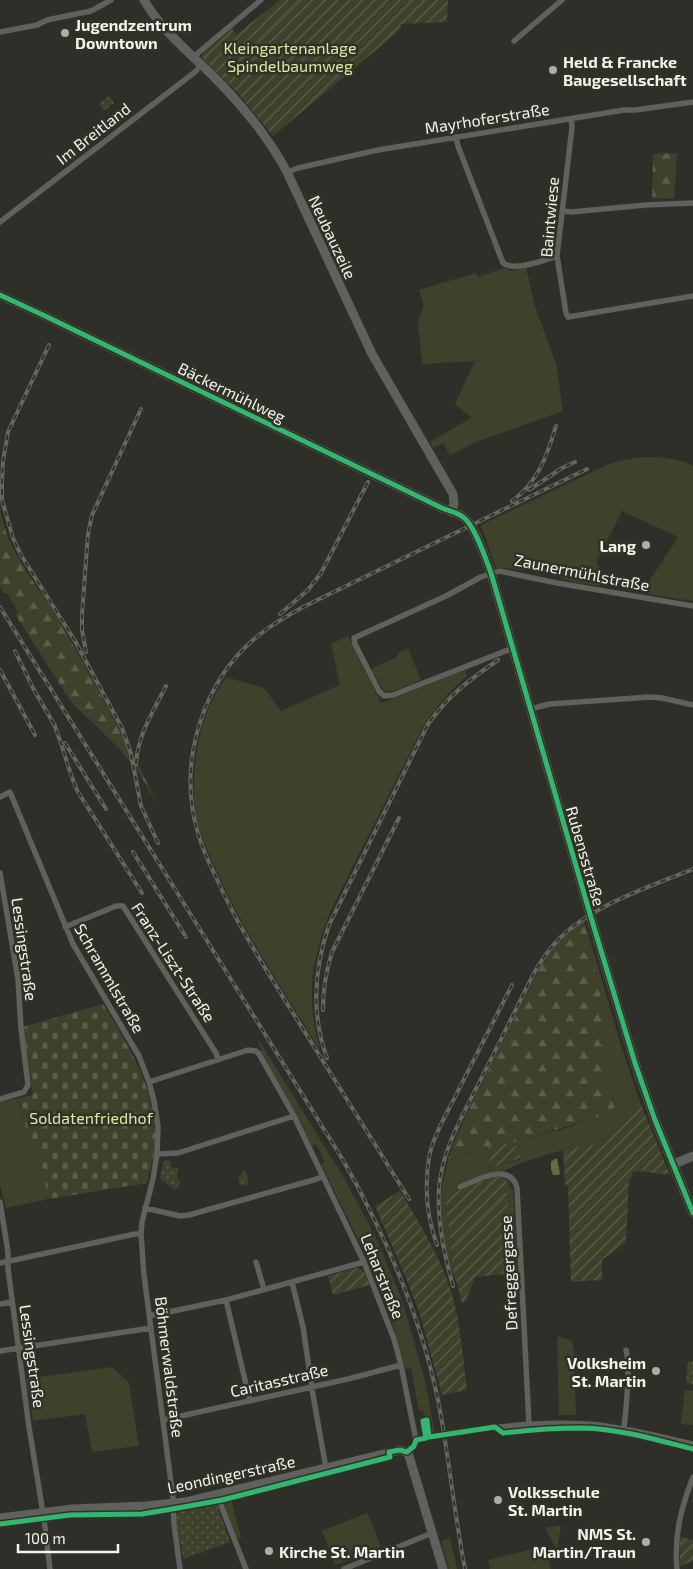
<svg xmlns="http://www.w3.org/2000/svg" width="693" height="1569" font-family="'Exo 2',sans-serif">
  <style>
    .grass { fill: #3f422b }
    .forest { fill: url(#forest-firs) }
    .cemetery { fill: url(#cemetery-stones) }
    .park { fill: url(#park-dots) }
    .garden { fill: url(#garden-furrows) }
    .water { fill: url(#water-ripples) }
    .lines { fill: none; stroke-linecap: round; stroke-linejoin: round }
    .street { stroke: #60605c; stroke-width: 5.5 }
    .secondary { stroke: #60605c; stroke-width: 9 }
    .rail-casing { stroke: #656561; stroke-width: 4 }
    .rail { stroke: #303227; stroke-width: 2; stroke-dasharray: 5.5; stroke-linecap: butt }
    .cycleway-casing { stroke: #303227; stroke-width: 8 }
    .cycleway { stroke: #33b770; stroke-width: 5 }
    .poi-dot { fill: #aeaea8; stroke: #303227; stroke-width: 2 }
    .labels { text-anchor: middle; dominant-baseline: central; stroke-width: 5; stroke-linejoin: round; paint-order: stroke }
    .poi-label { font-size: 16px; font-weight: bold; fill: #f2f3ec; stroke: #303227; text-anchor: start }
    .park-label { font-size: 16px; fill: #dfe8a1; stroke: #303227 }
    .street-label { font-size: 16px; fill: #f2f3ec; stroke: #303227 }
  </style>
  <defs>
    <pattern id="forest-firs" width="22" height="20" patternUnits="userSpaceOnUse" patternTransform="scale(1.25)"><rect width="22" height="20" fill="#3f422b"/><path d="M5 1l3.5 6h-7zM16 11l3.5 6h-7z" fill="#5b5e4a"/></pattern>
    <pattern id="cemetery-stones" width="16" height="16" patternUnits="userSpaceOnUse" patternTransform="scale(1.25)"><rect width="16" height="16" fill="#3f422b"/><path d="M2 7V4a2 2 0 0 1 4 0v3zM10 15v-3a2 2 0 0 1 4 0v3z" fill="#5b5e4a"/></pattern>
    <pattern id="park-dots" width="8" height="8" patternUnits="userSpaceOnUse" patternTransform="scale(1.25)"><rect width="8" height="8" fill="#3f422b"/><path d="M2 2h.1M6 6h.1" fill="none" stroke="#5b5e4a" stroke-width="1.8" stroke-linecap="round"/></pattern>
    <pattern id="garden-furrows" width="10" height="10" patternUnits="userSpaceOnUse" patternTransform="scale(1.25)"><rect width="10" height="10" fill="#3f422b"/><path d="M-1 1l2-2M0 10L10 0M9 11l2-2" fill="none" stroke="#5b5e4a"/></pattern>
    <pattern id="water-ripples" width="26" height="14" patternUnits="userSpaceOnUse" patternTransform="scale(1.25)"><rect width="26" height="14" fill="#676b44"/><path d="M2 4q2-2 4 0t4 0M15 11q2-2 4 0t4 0" fill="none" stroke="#7d815f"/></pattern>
  </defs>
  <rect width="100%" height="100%" fill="#2f2f2a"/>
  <!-- grass -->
  <path class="grass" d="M537,107L544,109L545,113L544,117L516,121Z
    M526,267L534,304L556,364L563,411L476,442L450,455L443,443L433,448L430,442L471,418L455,404L475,361L422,364L418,321L424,305L419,290L476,273L478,277L505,268L510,271Z
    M641,457C658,457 678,457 693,466V601L648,594L650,580L678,537L622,511L596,563L603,573L600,586L573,582L537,569L518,570L506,568H496L481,525L609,464L619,461Z
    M348,636L381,703L465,670L467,676C450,691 437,706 424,725L330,912C311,962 305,1000 321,1052C284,990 242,931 214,865C206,848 198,829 195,811C191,776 196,735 211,703C215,694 221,686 226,677L264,688L281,711L340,685L331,644Z
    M408,648L421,680L393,691H384L371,669L397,657V654Z
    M584,920L620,1042L639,1100L606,1138L595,1144L563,1150L543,1156L521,1163L506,1170L484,1174L456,1186L458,1191L445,1198L454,1276C443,1249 438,1216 442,1187C444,1178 446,1169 448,1160L488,1147L491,1168L521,1159L514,1142C549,1132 589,1125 619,1104L598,1082L605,1066L607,1048L606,1021Z
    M258,1042H260L344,1178L377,1240L402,1300L424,1377L435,1434L431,1435L429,1422L424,1418L423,1410L419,1411L411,1368L405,1369C389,1297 354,1230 321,1164L325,1162L316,1144L312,1146L297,1116L260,1052L261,1049Z
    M20,1098L30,1151L39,1149L48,1199L6,1208L0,1185V1102Z
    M506,1178L509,1182V1186L513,1190L518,1273H514Z
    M557,1336L572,1341L574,1353L576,1415H559Z
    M112,1367L129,1383L139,1446L92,1452L85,1414L33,1421L26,1379Z
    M685,1390L693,1391V1425L681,1424Z
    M231,1499L241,1538L237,1539L222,1502Z
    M367,1513L381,1546L335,1565L322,1531Z
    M561,1525L557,1550L545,1528Z
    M450,1538L457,1569H449L441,1541Z
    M545,1546L551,1569H490L488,1560Z"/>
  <!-- forest -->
  <path class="forest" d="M677,153L674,198L652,199L653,154Z
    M0,503C2,546 36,582 57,617C93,679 127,741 158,805L141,776L119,748L72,703L15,614L18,612L7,593L4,594L0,586Z
    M584,920L606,1021L607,1048L605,1066L598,1082L619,1104L606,1113L592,1119L514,1142L488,1147L448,1160L454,1142L468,1111L542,964L558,943Z"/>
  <!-- cemetery -->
  <path class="cemetery" d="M103,1004C131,1050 161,1096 154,1153C152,1163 149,1173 147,1183L48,1199L39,1150L30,1151L20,1098L33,1095L23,1027Z"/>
  <!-- park -->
  <path class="park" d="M109,96L114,103L104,111L99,104Z
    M164,1160L171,1161V1167L178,1168L177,1179L181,1183L175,1190L160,1178Z
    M245,1170L249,1184L241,1186L238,1179L240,1175L243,1174L242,1171Z
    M688,1361L693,1362V1384L686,1383Z
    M210,1503L217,1505L230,1542L183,1559L176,1519L178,1512L182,1509Z"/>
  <!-- garden -->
  <path class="garden" d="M280,0H448L447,22L401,24L400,30L273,136L237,92L201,57L203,53L232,29L237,34Z
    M639,1100L670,1175L639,1171L633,1172L629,1181L626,1242L602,1260V1280L571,1282L568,1186L565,1184L563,1150L595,1144L606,1138Z
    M514,1142L521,1158L491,1168L488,1147Z
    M500,1176L506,1178L514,1273L475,1277L465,1303H462L457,1283L454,1276L445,1198C462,1188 480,1180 500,1176Z
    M400,1191C421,1226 442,1259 453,1298C461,1328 463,1360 467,1390L442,1395L420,1315L409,1285L375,1206Z
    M357,1268L363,1270L370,1285L333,1295L328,1276Z
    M680,1537L693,1540V1561L680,1566Z"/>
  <!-- water -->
  <path class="water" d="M555,1159H557L560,1174L558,1175H553L551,1169V1162Z"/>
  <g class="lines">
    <!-- street -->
    <path class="street" d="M0,32L37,25L47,20L91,11L111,0
      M514,41L562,0
      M194,58L198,53L261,0
      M571,119L572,127L557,256L566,313L568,317L693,296
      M456,137L458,146L503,263C514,272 544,260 557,256
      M287,172L298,168L378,150L624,110H635L693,102
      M563,211L571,212L646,205L693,203
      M0,222L195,72L201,65
      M513,648L393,695L384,696L379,691L355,644L354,638L446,596L481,577L499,571L557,583L693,606
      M530,709L550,704L650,697L662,698L693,705
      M0,797L10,792L73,944L139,1056L149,1082L154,1101L158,1126L157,1154L153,1179L142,1222L141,1234L144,1275L173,1498L174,1524L180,1569
      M0,873L18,979L21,1028L28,1085L24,1092L0,1099
      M65,927L116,906H123L216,1053L218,1060
      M149,1082L248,1050L256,1051L259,1054L294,1116L364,1262L394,1339L401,1365L416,1440L414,1446L407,1452
      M157,1154L178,1153L294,1116
      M460,1187C477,1180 510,1161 517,1188L529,1424
      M0,1202L8,1252V1269L29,1427L44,1519L50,1569
      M145,1208L180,1216L189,1215L317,1179L323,1176
      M256,1262L264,1289
      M0,1263L135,1234H141
      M292,1282L303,1327L313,1395L326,1468
      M226,1300L250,1401
      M0,1304L12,1302
      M149,1316L226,1300L364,1262
      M0,1351L151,1328
      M163,1420L348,1379L401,1365
      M489,1428C525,1424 562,1421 599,1425C631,1429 662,1437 693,1444
      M624,1428C626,1409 631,1367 626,1350
      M217,1495L246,1569
      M344,1569L432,1533
      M677,1569C674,1535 681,1508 693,1477"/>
    <!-- secondary -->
    <path class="secondary" d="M144,0C162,31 188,51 213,76C242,105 268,136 287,172L372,354L453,494L454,503L452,512
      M0,295L43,315L442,508C449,511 457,512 463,517C475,525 486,560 491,573L590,914L635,1063L655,1120L693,1213
      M674,1164L693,1156
      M0,1518L72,1509L146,1506L185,1502L400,1450L407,1452L409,1456L443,1569"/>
    <defs>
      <path id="rail" d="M49,345L8,432L3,461L2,482V500L13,538L21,555L75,641L122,728L131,754L141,806L158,843
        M529,490L562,468L575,462
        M512,501C538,482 547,456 556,426
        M0,607L343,1160C386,1236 420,1314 438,1400C449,1456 454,1513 465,1569
        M280,614L308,590L321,573L368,482
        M15,651L33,688L55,726
        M86,652L82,630V615L88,534L92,515L141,409
        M0,670L35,735
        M52,720C63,743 67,769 78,792L142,893
        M65,743L106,809
        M136,764C138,734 153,712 166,686
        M133,852L186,937
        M323,1010C323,990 326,971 332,952L399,818
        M327,1058C311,1014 314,969 329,925L428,724C450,694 468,681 498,660
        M409,1199C370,1137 332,1075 293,1013C265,968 236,923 215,875C208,861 202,848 198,833C177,763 202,681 259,635C274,623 290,614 307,605L587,469
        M437,1245C427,1217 424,1188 429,1158C433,1135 448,1112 458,1091C476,1056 494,1020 512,985
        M453,1286C444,1253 437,1222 439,1188C442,1149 464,1113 481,1079C499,1044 516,1009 534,973C541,961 549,949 559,939C592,905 649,887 693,869"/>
    </defs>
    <!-- rail casing -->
    <use href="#rail" class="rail-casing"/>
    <!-- rail -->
    <use href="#rail" class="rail"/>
    <defs>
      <path id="cycleway" d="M0,295L43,315L442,508C449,511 457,512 463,517C475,525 486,560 491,573L590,914L635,1063L655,1120L693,1213
        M0,1524L70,1515L142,1514L178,1508L222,1500L390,1457L389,1452L400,1450L407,1452L414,1446L416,1440L426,1438L423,1421L427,1420L429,1437L495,1427L503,1433C529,1430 556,1428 583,1428C620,1429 657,1440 693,1449"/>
    </defs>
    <!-- cycleway casing -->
    <use href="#cycleway" class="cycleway-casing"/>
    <!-- cycleway -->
    <use href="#cycleway" class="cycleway"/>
  </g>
  <!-- markers -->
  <g class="poi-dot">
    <circle cx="65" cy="33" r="5"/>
    <circle cx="553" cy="70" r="5"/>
    <circle cx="646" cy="545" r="5"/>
    <circle cx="656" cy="1371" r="5"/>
    <circle cx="498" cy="1500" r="5"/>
    <circle cx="646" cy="1542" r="5"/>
    <circle cx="269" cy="1551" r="5"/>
  </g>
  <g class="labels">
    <!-- poi labels -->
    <g class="poi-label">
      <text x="75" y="24">Jugendzentrum<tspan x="75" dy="18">Downtown</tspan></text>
      <text x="563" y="61">Held &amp; Francke<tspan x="563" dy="18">Baugesellschaft</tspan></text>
      <text x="636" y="545" text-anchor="end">Lang</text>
      <text x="646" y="1362" text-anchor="end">Volksheim<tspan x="646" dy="18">St. Martin</tspan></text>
      <text x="508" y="1491">Volksschule<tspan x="508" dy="18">St. Martin</tspan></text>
      <text x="636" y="1533" text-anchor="end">NMS St.<tspan x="636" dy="18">Martin/Traun</tspan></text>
      <text x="279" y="1551">Kirche St. Martin</text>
    </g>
    <!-- park labels -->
    <g class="park-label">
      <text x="290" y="47">Kleingartenanlage<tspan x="290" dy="18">Spindelbaumweg</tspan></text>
      <text x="91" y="1117">Soldatenfriedhof</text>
    </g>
    <!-- street labels -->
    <g class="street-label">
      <text transform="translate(487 118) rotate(-9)">Mayrhoferstraße</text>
      <text transform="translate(93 133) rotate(-38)">Im Breitland</text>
      <text transform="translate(549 217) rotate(-85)">Baintwiese</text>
      <text transform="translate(333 237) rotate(65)">Neubauzeile</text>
      <text transform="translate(232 392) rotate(26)">Bäckermühlweg</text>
      <text transform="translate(582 572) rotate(11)">Zaunermühlstraße</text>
      <text transform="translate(586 856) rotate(74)">Rubensstraße</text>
      <text transform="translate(25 949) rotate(82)">Lessingstraße</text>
      <text transform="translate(174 962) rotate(57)">Franz-Liszt-Straße</text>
      <text transform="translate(110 978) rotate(60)">Schrammlstraße</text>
      <text transform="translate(508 1273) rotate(-93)">Defreggergasse</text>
      <text transform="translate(383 1276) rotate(68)">Leharstraße</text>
      <text transform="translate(33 1356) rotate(82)">Lessingstraße</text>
      <text transform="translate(170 1367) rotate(83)">Böhmerwaldstraße</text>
      <text transform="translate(279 1380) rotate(-13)">Caritasstraße</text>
      <text transform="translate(231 1474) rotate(-12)">Leondingerstraße</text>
    </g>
  </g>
  <!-- scale -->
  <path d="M18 1544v8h100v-8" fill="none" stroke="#f2f3ec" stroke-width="2.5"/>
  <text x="25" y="1544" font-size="15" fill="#f2f3ec" stroke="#303227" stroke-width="4" paint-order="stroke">100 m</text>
</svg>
